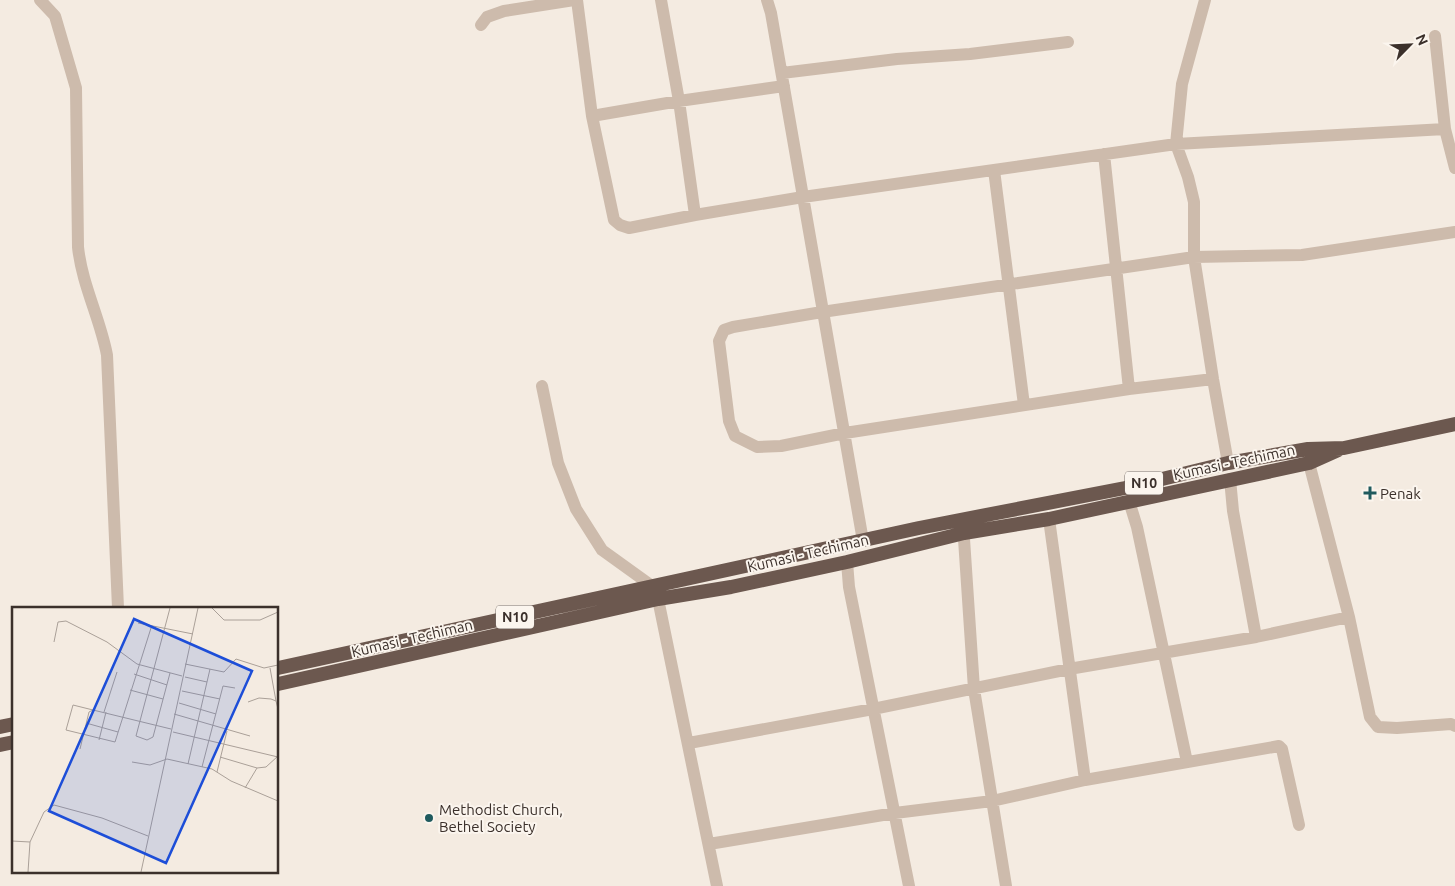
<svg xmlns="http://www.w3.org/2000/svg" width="1455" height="886" font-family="Ubuntu,sans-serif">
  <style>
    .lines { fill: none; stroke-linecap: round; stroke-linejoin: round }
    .minor { stroke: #cdbbac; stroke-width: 12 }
    .trunk { stroke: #6c584f; stroke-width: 14 }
    .poi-dot { fill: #1f5a5e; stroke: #fbf5ee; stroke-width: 2 }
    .labels { text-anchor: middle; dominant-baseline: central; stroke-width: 4; stroke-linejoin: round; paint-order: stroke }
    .shield { fill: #fbf5ee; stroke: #756b66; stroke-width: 1 }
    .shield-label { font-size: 14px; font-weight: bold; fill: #3b302b }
    .street-label { font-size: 15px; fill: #3b302b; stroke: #fbf5ee }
    .poi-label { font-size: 15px; fill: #3b302b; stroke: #fbf5ee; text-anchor: start }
    .inset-road { fill: none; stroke: #aaa098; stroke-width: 1 }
    .view { fill: #1d4ed8; fill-opacity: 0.15; stroke: #1d4ed8; stroke-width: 2.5 }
    .inset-edge { fill: none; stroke: #3b302b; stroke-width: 2.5 }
  </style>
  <rect width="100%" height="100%" fill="#f4ebe1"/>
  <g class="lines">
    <!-- minor -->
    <path class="minor" d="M40,0L55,16L76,88L78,247C82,285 100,318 107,355L118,608
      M577,0L592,116L614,220L620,225L629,228L695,215L803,197L1176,144L1445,129
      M661,0L679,101L695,215
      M767,0L771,13L863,541
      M1205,0L1182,84L1176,144L1188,177L1194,202V257L1213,379L1228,463
      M481,25L487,17L504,11L574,0
      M1435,36L1445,129L1455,168
      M782,73L897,59L970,54L1068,42
      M592,116L679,101L784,86
      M1104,154L1129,389
      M994,170L1024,405
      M1213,379L1129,389L845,433L781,446L757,447L735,436L729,421L719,341L724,330L733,327L822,312L1194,257L1302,255L1455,232
      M542,386L558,463L576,509L602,550L652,586L658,599L717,886
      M1308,454L1309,463L1349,617L1370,717L1378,727L1397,728L1451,724L1455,726
      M1230,479L1233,511L1256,637
      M1129,501L1137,527L1187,762
      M1049,519L1085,780
      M963,524L974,689L1006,886
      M847,562L849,587L909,886
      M689,743L873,709L1069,669L1256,637L1349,617
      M709,844L895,813L992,801L1085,780L1279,746L1282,749L1299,825"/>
    <!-- trunk -->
    <path class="trunk" d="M278,668L919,528L1125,488L1228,463L1308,449L1344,448L1455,424
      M278,684L658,599L731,587L847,562L964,533L1049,519L1309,463L1338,450
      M0,727L14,724
      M0,745L14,742"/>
  </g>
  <!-- markers -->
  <g class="poi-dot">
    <path d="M1367.5 485.5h5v5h5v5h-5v5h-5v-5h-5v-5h5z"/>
    <circle cx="429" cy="818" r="5"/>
  </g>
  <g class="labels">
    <!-- shield labels -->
    <g class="shield">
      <rect x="1125" y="471.5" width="38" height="23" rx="4"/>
      <rect x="496" y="605.5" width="38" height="23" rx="4"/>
    </g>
    <g class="shield-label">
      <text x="1144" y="483">N10</text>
      <text x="515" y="617">N10</text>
    </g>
    <!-- street labels -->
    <g class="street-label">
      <text transform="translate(1234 462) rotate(-12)">Kumasi - Techiman</text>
      <text transform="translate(808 553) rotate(-13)">Kumasi - Techiman</text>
      <text transform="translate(412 638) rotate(-13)">Kumasi - Techiman</text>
    </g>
    <!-- poi labels -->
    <g class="poi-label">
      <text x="1380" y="493">Penak</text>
      <text x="439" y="809">Methodist Church,<tspan x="439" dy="17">Bethel Society</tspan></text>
    </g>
  </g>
  <!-- overview -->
  <g transform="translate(12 607)">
    <rect width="266" height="266" fill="#f4ebe1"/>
    <path class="inset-road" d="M158,1L124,129L135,133L141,130L158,66M200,1L212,13H248L266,5M126,16L181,27M42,35L46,15L54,14L95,35L125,57L170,69M173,57L212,65L224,52L252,61L266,58M258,61L264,94M122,67L155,78M173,70L195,75M118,83L151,92M170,84L208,92M236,95L247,91L259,92L264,94L266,102M167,96L204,107M81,103L61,98L54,123L103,135L139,21M92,105L105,65M162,107L238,129M74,116L106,125M161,125L266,150M87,133L94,105M68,142L77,105L81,103L159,122M208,150L245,161M120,155L138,158L155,152L200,162L219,174L266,194M176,157L198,62M190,160L211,79L223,81M205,165L215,124M233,181L245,161L254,160L266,149M0,234L18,235M16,265L18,235L32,205L42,198L90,211L136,229M129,265L186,1"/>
    <path class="view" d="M122,12L240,64L154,256L37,204Z"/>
    <rect width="266" height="266" class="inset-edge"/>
  </g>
  <!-- north arrow -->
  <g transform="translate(1410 45) rotate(66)" stroke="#fbf5ee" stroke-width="4" paint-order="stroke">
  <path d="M0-4L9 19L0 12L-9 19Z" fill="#3b302b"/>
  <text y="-8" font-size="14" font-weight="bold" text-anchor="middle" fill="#3b302b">N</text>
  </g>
</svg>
